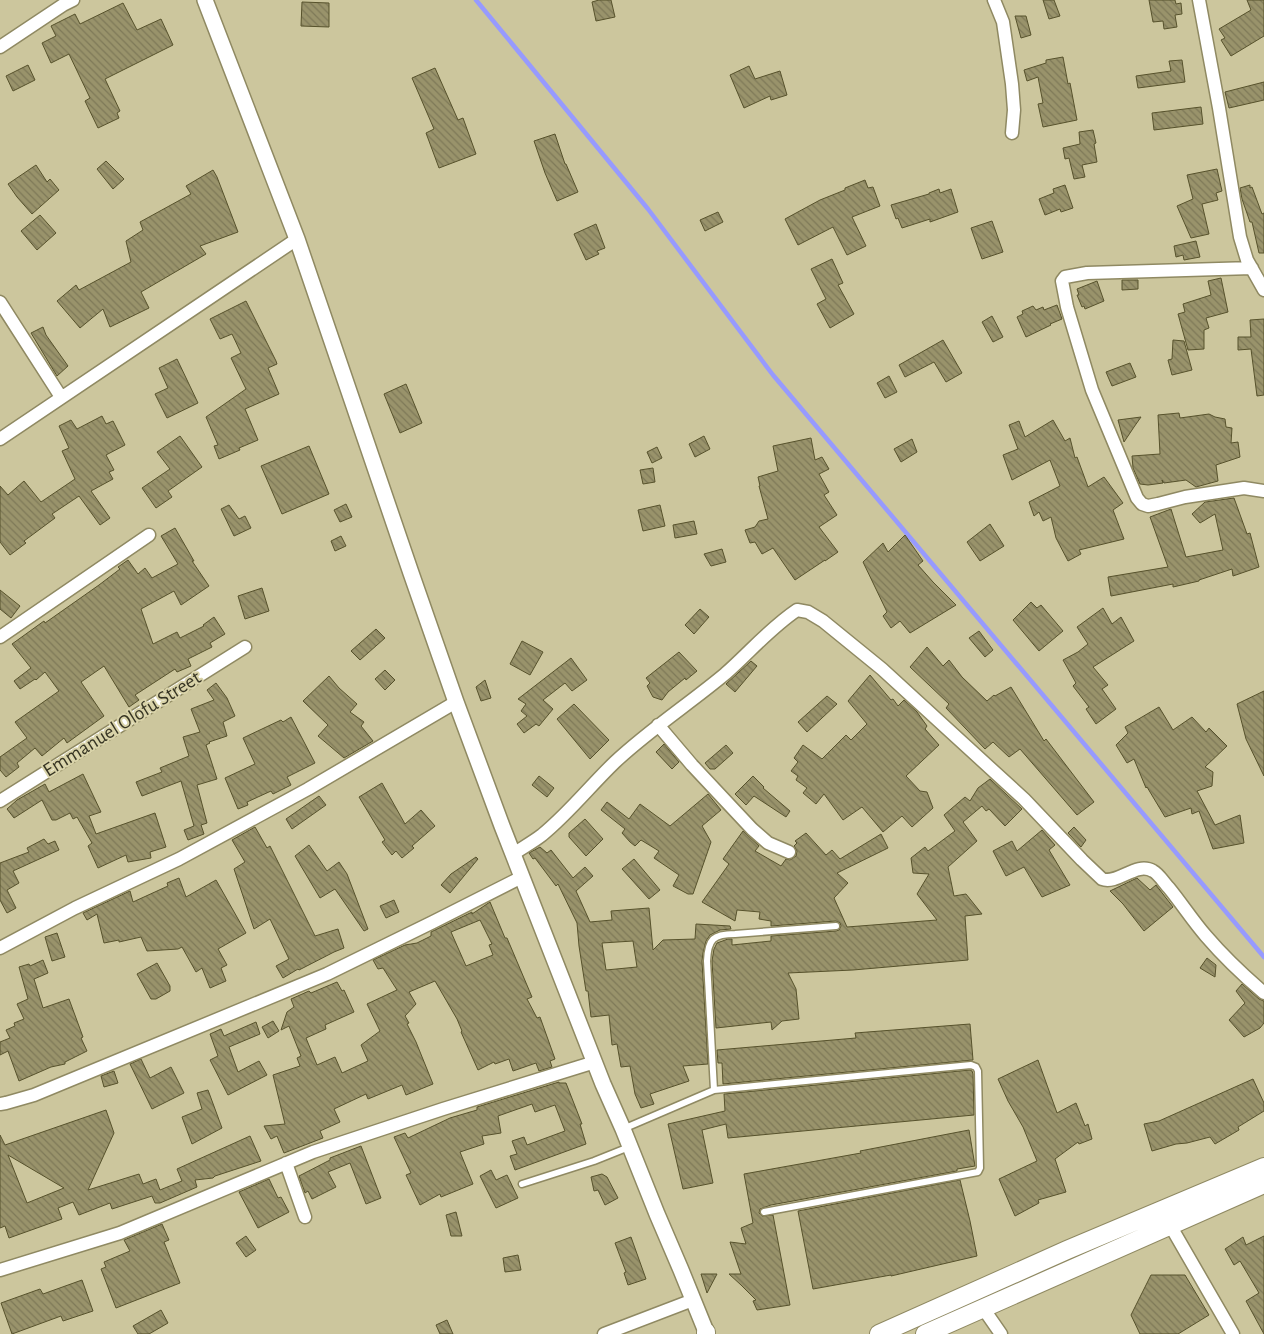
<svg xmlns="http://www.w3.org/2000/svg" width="1264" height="1334" font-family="'Alegreya Sans',sans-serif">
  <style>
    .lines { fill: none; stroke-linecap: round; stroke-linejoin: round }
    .stream { stroke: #979afe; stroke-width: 4.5 }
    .building { fill: url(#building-back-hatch); stroke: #57522c; fill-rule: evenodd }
    .service-casing { stroke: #8f8962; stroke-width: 9 }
    .minor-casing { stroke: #8f8962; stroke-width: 15 }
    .tertiary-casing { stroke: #8f8962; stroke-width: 18 }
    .secondary-casing { stroke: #8f8962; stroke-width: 20 }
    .service { stroke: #fff; stroke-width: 6 }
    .minor { stroke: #fff; stroke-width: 12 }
    .tertiary { stroke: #fff; stroke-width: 15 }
    .secondary { stroke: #fff; stroke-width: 18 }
    .labels { text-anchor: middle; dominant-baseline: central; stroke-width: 4; stroke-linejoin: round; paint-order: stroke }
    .street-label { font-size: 20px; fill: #373524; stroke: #d9d3a9 }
  </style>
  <defs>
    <pattern id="building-back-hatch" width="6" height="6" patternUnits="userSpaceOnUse" patternTransform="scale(1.25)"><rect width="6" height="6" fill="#99936b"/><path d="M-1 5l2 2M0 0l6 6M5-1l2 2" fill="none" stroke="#7e7958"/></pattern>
  </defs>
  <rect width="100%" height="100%" fill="#ccc69d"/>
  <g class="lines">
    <!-- stream -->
    <path class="stream" d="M476,0L648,209L773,375L1264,957"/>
  </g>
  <!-- building -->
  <path class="building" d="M599,0H611L615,17L596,21L592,2Z
    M1043,0H1054L1060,16L1049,19Z
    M1149,0H1175L1176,4L1181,3L1182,14L1175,15L1177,27L1164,29L1163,21L1153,22Z
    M1247,0H1264V36L1231,56L1221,40L1225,38L1219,29L1251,10Z
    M302,2L329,3V27L301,26Z
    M123,3L137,30L161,19L173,45L105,79L120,111L117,113L119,118L98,128L85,101L90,98L69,54L51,63L42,43L56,36L51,26L75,14L80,24Z
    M1015,16H1026L1031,35L1021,38Z
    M1063,57L1068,84L1070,83L1077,120L1043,127L1038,104L1043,103L1038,77L1027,81L1024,70L1046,63V60Z
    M1182,60L1185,82L1138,88L1136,76L1171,71L1169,61Z
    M28,65L35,80L13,91L6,76Z
    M749,66L755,79L780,71L787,95L771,100L770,96L744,108L730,75Z
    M435,68L458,120L463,118L476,154L439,168L426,133L434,129L412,78Z
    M1264,82V100L1229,108L1225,92Z
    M1201,107L1203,124L1154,130L1152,113Z
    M1093,130L1096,143L1094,144L1097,162L1082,165L1085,177L1074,179L1069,158L1065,159L1063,148L1080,144L1079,132Z
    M555,134L565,164H566L578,192L557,201L545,173L534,141Z
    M106,161L124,179L113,189L97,169Z
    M36,165L47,182L50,179L59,190L32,214L17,197L8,184Z
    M1217,169L1222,191L1216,193L1218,200L1202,204L1209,234L1191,238L1177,206L1193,199L1187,175Z
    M213,170L217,177L238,232L200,246L206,254L141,292L149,308L110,327L103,309L80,328L57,301L76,285L79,290L131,262L126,241L143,230L140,222L191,194L186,186Z
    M865,180L868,188L873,187L880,206L852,217L866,246L847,255L833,227L798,245L785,219L820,200L845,190V188Z
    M1065,185L1073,208L1061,212L1060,209L1045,215L1039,199L1054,193L1053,189Z
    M1250,185V188L1252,187L1262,214L1264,213V253H1259L1252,222H1250L1242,199L1240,188Z
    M939,189L940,193L951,189L958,212L930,222V219L902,228L898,218L896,219L891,205L929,194V193Z
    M718,212L723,222L705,231L700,220Z
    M40,215L56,233L37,250L21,231Z
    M992,221L1003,252L982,259L971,228Z
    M596,224L605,248L597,251L599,254L586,260L574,234Z
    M1196,241L1200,257L1184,260L1183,255L1176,257L1174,246Z
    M832,259L843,283L838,285L854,314L830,328L817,304L826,299L811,269Z
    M1221,278L1228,312L1206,318L1209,328L1204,330V349L1188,350L1178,314L1185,312L1183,304L1211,295L1208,281Z
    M1122,280H1138V289L1122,290Z
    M1097,281L1104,301L1085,309L1084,306L1082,307L1077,295H1079L1077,289Z
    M246,301L276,361L277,364L268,368L279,394L245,409L258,440L239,448L240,450L219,459L214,446L218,445L206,417L246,389L231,358L241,353L232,334L220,339L210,319Z
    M1057,305L1062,319L1050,324L1051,325L1026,337L1017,317L1023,314L1022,311L1033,306L1036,310L1043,307L1044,310Z
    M992,316L1003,337L993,342L982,322Z
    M1264,319V395L1257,396L1251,349L1238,350V337H1251L1250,320Z
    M43,327L46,335L68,366L57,376L31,333Z
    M943,340L962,373L946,382L934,362L905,377L899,365Z
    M1173,340L1184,341L1192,370L1172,375L1168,360L1172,359Z
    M177,359L198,403L167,418L155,394L168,388L159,368Z
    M1130,363L1136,377L1112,386L1106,372Z
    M889,376L897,392L885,398L877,383Z
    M406,384L422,423L400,433L384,394Z
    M1179,413L1180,418L1209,414L1215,417L1225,419L1226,427L1232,428L1231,443L1238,442L1240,457L1216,465L1218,481L1196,487L1186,480L1164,483L1162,480L1163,483L1148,485L1140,484L1133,468L1132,456L1160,454L1158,415Z
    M102,416L106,424L113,421L125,445L106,455L114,470L109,472L113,479L91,491L110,518L100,525L79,496L52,514L55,518L24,541L26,543L10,555L0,542V486L8,495L24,481L41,502L75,479L62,451L69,448L59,426L71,420L77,429Z
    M1141,417L1134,427L1124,442L1118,420Z
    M1053,420L1065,441L1070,438L1075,458L1077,457L1088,487L1104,477L1123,503L1113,510L1124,539L1079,550L1081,554L1068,561L1056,538L1051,517L1043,521L1039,512L1034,516L1029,502L1060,486L1050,460L1012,480L1003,455L1018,449L1009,425L1019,421L1025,437Z
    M180,436L202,467L168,491L172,497L156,508L142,488L170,469L157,452Z
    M704,436L710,449L695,457L689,444Z
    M811,438L815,460L822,457L829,469L819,474L829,492L824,495L837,515L819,527L838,552L825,561V560L795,580L773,548L762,554L755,542L750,543L745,530L755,527L759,521L768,519L759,486H760L758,477L778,471L773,446Z
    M912,439L917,452L901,462L894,449Z
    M309,446L329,494L282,514L261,466Z
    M657,447L662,458L652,463L647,452Z
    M653,468L655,482L643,484L640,470Z
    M1234,498L1247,534L1250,533L1259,567L1233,576L1232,569L1199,580V581L1173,587V584L1111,596L1108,577L1168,567L1150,517L1171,509L1186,557L1223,550L1215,514L1200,523L1192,514L1205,502Z
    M346,504L352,517L340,522L334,510Z
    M229,505L239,519L245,516L251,528L234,536L221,509Z
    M660,505L665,526L643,531L638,510Z
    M694,521L697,534L675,538L673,525Z
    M990,524L1004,546L980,561L967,542Z
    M175,528L194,561H192L209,586L181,605L174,591L141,609L153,644L177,632L180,638L204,626L203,625L214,617L225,634L210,643L212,647L188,659L191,666L177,672L175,669L135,695L139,700L129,707L104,666L81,682L104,716L67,743L64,738L42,756L35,748L17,763L19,767L6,777L0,770V757L27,738L15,722L59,691L45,672L36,680L35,679L20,689L14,681L31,668L12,644L44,621L45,623L99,585L120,569L118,567L128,560L138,574L145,568L152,578L178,564L161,536Z
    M905,535L923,561L918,565L933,582L956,605L910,633L900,621L891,628L883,616L887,612L863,562L883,543L888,552Z
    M341,536L346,546L335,551L331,541Z
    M722,549L726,562L711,566L704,554Z
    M262,588L269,611L245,619L238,596Z
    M0,590L20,606L11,618L0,609Z
    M1031,602L1037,608L1041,605L1063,631L1039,651L1013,620Z
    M1103,608L1112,624L1121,617L1134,641L1093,667L1108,685L1102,689L1116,709L1096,724L1086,709L1089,707L1073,686L1076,683L1063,660L1078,652L1088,644L1077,627Z
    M700,609L709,617L694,634L685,625Z
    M376,629L385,638L360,660L351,651Z
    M979,631L993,650L985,657L969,638Z
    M522,641L543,652L530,675L510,664Z
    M927,647L943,666L949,660L962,677L987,701L994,695L995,696L1011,687L1044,741L1046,739L1094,802L1077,815L1020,749L1009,757L993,742L985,749L946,708L949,704L910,667Z
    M679,652L697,671L686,680L685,678L668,692L662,700L653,697L647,686L650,683L646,678Z
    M571,658L587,680L572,691L565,683L543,700L553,709L539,726L536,724L524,733L517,724L527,716L521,711L526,704L518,699Z
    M751,661L757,666L735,692L726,684Z
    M385,670L395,680L385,690L375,679Z
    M870,675L891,700L893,699L898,706L904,700L917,712L927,726L925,729L939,745L906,776L920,791L927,792L933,808L912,827L902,816L883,832L862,807L843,820L824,794L816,804L803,793L807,788L796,780L798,776L791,771L798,762L794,758L803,745L822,759L846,735L851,740L867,724L848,701Z
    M329,676L339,688L357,704L350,712L364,722L361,726L373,741L344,758L318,736L328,725L303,701Z
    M485,680L491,698L481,701L476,687Z
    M216,683L227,698L235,716L223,722L227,736L209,742L210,743L206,745L217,779L197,785L207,823L201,825L204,834L188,840L184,830L194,826L181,781L142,796L136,782L162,772L160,768L189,756L183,737L200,732L191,709L214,700L207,690Z
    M1264,691V776L1246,739L1237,704Z
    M827,696L837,704L807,732L798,722Z
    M574,704L609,740L590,759L557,719Z
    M1159,707L1173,730L1192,717L1206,732L1209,728L1227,746L1205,767L1213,772L1212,786L1197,791L1215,825L1240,815L1244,843L1213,849L1199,811L1192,814L1191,808L1165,817L1147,787L1146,788L1134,759L1127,763L1116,745L1128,733L1125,727Z
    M291,717L315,763L287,777L291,785L273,794L271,791L247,802L248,805L238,809L225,778L255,764L243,738L281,720L283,722Z
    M664,744L679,762L672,769L656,752Z
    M726,745L733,753L715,769H710L705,763Z
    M83,774L101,812L89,816L96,834L155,813L166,847L150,852L151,858L128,862L126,855L98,868L88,846L92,843L77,817L73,819L70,813L56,820H52L42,800L14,818L7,809L17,800L45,784L49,792Z
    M539,776L554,788L547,797L532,785Z
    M753,776L764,787L763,788L790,811L786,817L754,796L746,805L735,794Z
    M990,779L1022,809L1005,826L989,809L986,811L982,806L963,822L977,841L948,867L954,896L966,894L982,914L965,916L968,960L853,970L788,973L796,989L799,1019L782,1021L772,1030L771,1022L716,1028L712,961L714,949L717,943L728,939H732V945L771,941V936L836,931L839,930L841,926L840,923L836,921L771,926V921L759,919L760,912L737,910L735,921L702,902L729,864L723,859L743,831L759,846L755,851L781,866L786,859L790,860L796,856L797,851L794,846L797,843L795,841L806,833L826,855L832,850L840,859L881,834L888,848L837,873L848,883L834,898L847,927L937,920L917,894L929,874L913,873L911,858L925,847L928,851L955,831L944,815L965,797L970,801L978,788Z
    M382,783L405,824L421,810L435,826L412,846L414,848L402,858L396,851L392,855L382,842L385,840L359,797Z
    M708,794L721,810L702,826L711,842L693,894H688L673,886L679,875L654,858L659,851L641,840L635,846L630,842L622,833L625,829L601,810L607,802L629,819L640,804L670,826Z
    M319,796L326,805L292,829L286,819Z
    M585,819L603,839L586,856L569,837V833Z
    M255,827L267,848L270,846L315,936L338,929L344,948L334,952L299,970L298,969L283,978L276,966L289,959L270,919L254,929L234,869L245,862L232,840Z
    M1074,827L1086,840L1081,847L1068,833Z
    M1042,830L1055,845L1049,850L1070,885L1042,897L1024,867L1006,876L993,851L1012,841L1017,851Z
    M44,839L48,844L55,841L59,850L13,871L19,883L7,890L16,908L7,913L0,900V863L29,852L27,848Z
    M309,845L327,871L339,862L347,874L368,929L364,931L335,889L320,898L295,856Z
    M540,847L547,853L551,850L573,878L585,867L593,876L576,891L590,922L612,920L611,911L649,908L653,950L663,940L695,939L696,924L730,926L731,929L720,930L710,935L706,941L703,953L702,961L708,1064L683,1066L689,1081L650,1094L654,1104L641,1108L635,1094L630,1066L621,1067L617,1044L612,1045L609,1015L591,1017L588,991H586L579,946L577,923L558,884L556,886L535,858L533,859L529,853ZM633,941L637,967L606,970L602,943Z
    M476,857L478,859L450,893L441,885L451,874Z
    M634,859L660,890L649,899L622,869Z
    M179,878L186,897L216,880L246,933L218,949L227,965L221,968L226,981L210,988L202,968L196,972L182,947L178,949L147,951L141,937L119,942V940L104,943L97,914L87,920L83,913L130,891L133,902L168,886L167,883Z
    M1137,878L1150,890L1156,885L1173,907L1144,931L1123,904L1110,891Z
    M394,900L399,912L386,918L380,906Z
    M490,902L505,938H507L532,997L527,999L537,1018L540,1017L555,1059L550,1061L552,1067L539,1071L536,1063L513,1071L509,1059L495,1064L494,1062L478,1070L461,1032L462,1031L457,1019L435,981L409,992L416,1004L405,1016L409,1023L407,1024L416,1042L433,1084L406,1095L402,1085L368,1099L366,1094L334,1109L340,1122L320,1131L323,1138L284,1153L277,1136L271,1139L264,1126L285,1124L273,1075L300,1066L297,1058L301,1056L289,1026L281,1030L287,1012L294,1007L291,999L309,991L311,993L337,982L342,991L344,990L354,1012L325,1025L326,1029L306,1038L317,1065L335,1057L342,1073L368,1061L361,1045L380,1031L367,1004L397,990L383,968L378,969L373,960L405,945L417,943L431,936V932L472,912V914ZM480,920L492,944L489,945L493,955L466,966L451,932Z
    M57,933L65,957L52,961L45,937Z
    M1207,958L1216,965L1215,977L1200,968Z
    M43,960L48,973L34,979L43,1008L69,999L83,1037L81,1038L87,1051L65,1062V1064L51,1067L19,1081L8,1051L0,1055V1042L10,1038L6,1030L15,1026L14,1023L24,1019L17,1004L28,999L19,967L29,964L30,966Z
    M157,963L170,986V991L156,999H151L137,974Z
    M1242,984L1259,999L1264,1001V1023L1260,1028L1244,1037L1229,1020L1245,1003L1236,991Z
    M273,1021L279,1031L268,1038L262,1027Z
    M256,1022L260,1034L229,1047L238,1072L259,1061L267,1075L228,1095L210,1060L218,1056L210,1034L221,1029L224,1036Z
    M970,1024L973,1060L723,1084L722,1063H718L717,1050L856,1038L855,1033Z
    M141,1059L150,1078L171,1067L184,1093L152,1109L130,1064Z
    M1038,1060L1057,1113L1076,1103L1085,1126L1088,1124L1092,1139L1079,1144L1078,1142L1055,1159L1066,1192L1038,1200L1039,1203L1015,1216L999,1179L1037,1161L1023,1127L1008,1101L998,1079Z
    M970,1070L972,1071L973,1074L974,1115L728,1138L726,1124L702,1130L713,1183L683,1189L668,1124L725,1111L724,1094Z
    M114,1071L118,1083L104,1087L101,1076Z
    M1253,1079L1264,1103V1111L1238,1127L1239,1130L1215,1144L1210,1137L1187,1143L1176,1144L1152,1151L1144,1124L1159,1121Z
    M559,1082V1083H566L582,1124H580L586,1144L515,1170L510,1156L517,1154L512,1141L524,1137L527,1145L565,1131L555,1105L535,1112L532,1104L498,1116L501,1133L482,1136L484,1144L460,1152L473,1184L441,1197L440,1194L420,1205L406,1175L411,1173L394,1137L405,1133L408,1138L450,1118L477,1110V1107Z
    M208,1090L222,1128L192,1144L182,1117L202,1109L197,1093Z
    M106,1110L114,1133L88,1190L139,1174L143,1184L156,1179L160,1190L182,1181L177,1169L250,1136L261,1161L215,1176L213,1178L195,1180L197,1187L160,1203H155L152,1196L112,1209L110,1203L79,1215L73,1202L58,1208L62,1219L9,1238L5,1226L0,1228V1135L5,1145ZM8,1155L64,1188L27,1203Z
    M969,1130L975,1166L957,1169V1171L771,1205L760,1209L759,1213L762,1216L773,1215L790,1305L757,1310L753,1301L756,1300L741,1285L729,1274H741L730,1242L746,1244L741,1228L753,1223L744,1174L861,1153L860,1151Z
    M361,1146L381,1198L366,1204L350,1163L328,1172L336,1187L312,1199L308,1191L305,1193L299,1176L330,1160V1158Z
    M491,1170L496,1180L507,1175L518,1198L496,1208L480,1176Z
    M602,1174L607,1177L618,1198L605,1205L598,1190L594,1191L591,1177Z
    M269,1179L278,1198L281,1197L289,1212L258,1228L239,1192Z
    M960,1180L970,1221L977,1256L891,1276V1275L813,1289L798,1211Z
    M456,1212L462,1236H451L446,1215Z
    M162,1224L169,1240L164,1242L180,1283L116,1308L101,1269L106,1267L104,1262L130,1251L124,1240Z
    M246,1236L256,1250L246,1257L236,1243Z
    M1264,1236V1334L1246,1301L1259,1293L1240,1261L1234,1265L1225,1249L1243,1237L1246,1245Z
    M631,1237L646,1279L628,1285L624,1273L626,1272L615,1243Z
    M518,1255L521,1270L505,1272L503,1258Z
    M701,1274H717L707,1293Z
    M1151,1275H1185L1209,1315L1178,1334H1140L1131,1315Z
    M82,1280L93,1311L63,1321L61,1316L12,1334L1,1303L40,1289L43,1294Z
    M161,1310L168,1323L149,1334H138L133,1326Z
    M447,1320L453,1334H440L436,1325Z"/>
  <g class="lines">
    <defs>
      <path id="service" d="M714,1090L707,961C708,939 713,934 735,934L836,926
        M623,1129L714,1090L971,1065L976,1067L978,1071L980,1168L978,1172L764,1212
        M522,1184L594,1161L629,1147"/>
      <path id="minor" d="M994,0L1003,22L1012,84L1014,110L1012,133
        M1199,0L1219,108L1240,237L1247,260L1264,290
        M0,47L63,5L73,0
        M1252,268L1087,273L1065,277L1062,281L1063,286L1067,307L1092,390L1137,498L1142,504L1148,506L1158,504L1185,497L1244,488L1264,491
        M0,302L61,397
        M0,439L297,239
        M0,637L149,535
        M658,725L692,765L752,829L768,843L789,852
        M0,801L245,647
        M513,854C522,848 533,842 542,835C569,813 590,786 615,762C649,730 689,704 725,674C749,653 770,628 797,610L808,612L823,621L882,669L1024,799L1082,860L1102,879C1118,885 1136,861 1153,871C1159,874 1164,883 1169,888C1182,904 1193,921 1206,936C1224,957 1243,975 1264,993
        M0,948L75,908L179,859L308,789L456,702
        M0,1104L6,1103L34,1095L327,974L433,922L522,877
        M286,1163L305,1217
        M1170,1225L1233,1334
        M0,1270L120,1233L313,1152L443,1109L595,1062
        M983,1308L1001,1334
        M604,1334L693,1300"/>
      <path id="tertiary" d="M205,0L297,239L411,573L456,702L502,826L603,1084L623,1129L657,1214L681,1270L707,1334"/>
      <path id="secondary" d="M706,1334V1332
        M879,1334L1067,1250L1264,1167
        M925,1334L1264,1184"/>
    </defs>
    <!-- service casing -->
    <use href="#service" class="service-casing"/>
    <!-- minor casing -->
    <use href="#minor" class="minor-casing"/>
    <!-- tertiary casing -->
    <use href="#tertiary" class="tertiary-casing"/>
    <!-- secondary casing -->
    <use href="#secondary" class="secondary-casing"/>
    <!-- service -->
    <use href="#service" class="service"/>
    <!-- minor -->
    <use href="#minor" class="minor"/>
    <!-- tertiary -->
    <use href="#tertiary" class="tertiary"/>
    <!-- secondary -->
    <use href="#secondary" class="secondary"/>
  </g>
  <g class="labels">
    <!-- street labels -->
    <g class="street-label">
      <text transform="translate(122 724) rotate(-32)">Emmanuel Olofu Street</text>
    </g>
  </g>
</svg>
